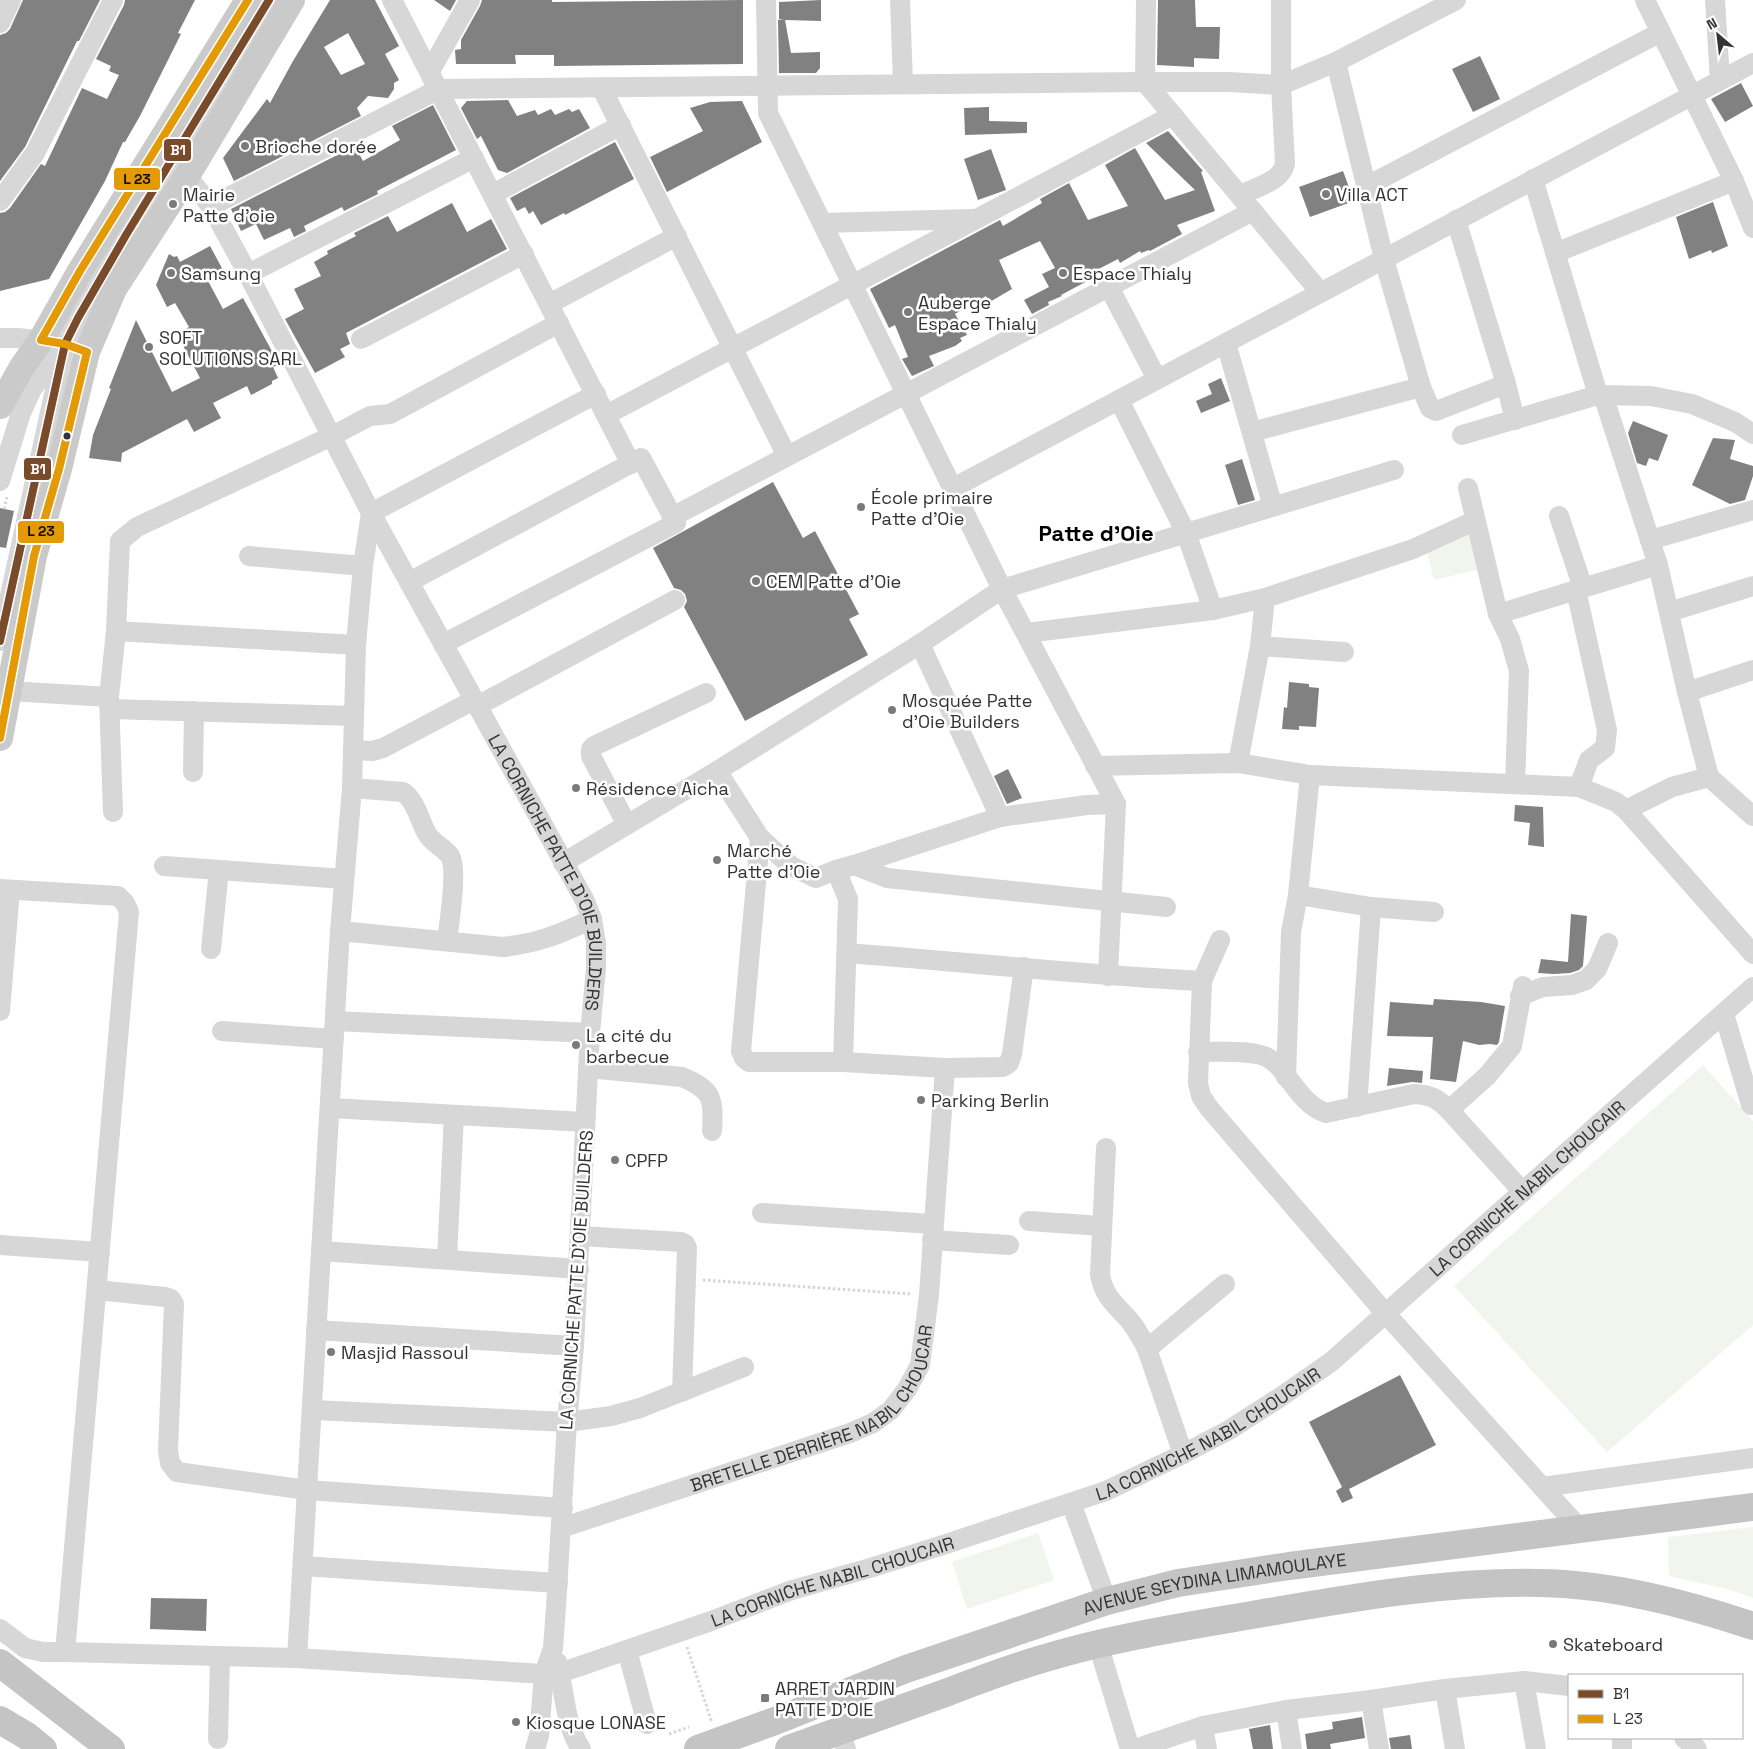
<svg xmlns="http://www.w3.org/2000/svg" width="1753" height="1749" font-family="'Space Grotesk',sans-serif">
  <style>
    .green { fill: #f1f5ed }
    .building { fill: #818181; fill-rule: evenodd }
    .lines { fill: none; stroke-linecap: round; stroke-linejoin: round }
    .path { stroke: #d6d6d6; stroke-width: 3; stroke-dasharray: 2.5 2.5; stroke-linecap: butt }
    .minor { stroke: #d7d7d7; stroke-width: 20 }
    .major { stroke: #cacaca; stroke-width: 26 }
    .highway { stroke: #c4c4c4; stroke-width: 28 }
    .bus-1-casing { stroke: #fff; stroke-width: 11 }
    .bus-2-casing { stroke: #fff; stroke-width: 11 }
    .bus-1 { stroke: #7a4b2a; stroke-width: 8 }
    .bus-2 { stroke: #e39a05; stroke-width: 8 }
    .poi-dot { fill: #7a7a7a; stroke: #fff; stroke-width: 2 }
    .bus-dot { fill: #333; stroke: #fff; stroke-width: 2 }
    .labels { text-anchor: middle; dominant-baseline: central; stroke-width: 5; stroke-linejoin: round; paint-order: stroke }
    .poi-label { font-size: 18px; fill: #333; stroke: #fff; text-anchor: start }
    .street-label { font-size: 18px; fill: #333; stroke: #fff }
    .district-label { font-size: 22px; font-weight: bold; fill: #000; stroke: #fff }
    .line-badge { stroke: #fff; stroke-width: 2 }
    .badge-label { font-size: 14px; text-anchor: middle; font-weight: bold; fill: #fff }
    .pale-badge-label { font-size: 14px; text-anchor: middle; font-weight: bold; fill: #111 }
  </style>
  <rect width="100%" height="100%" fill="#fff"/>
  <!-- green -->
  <path class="green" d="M1475,532L1484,568L1434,580L1425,544Z
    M1703,1065L1753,1121V1325L1607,1452L1454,1286Z
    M1753,1527V1598L1731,1590L1669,1576L1668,1537Z
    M1038,1533L1054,1580L967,1609L952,1562Z"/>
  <!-- building -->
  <path class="building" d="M23,0H100L79,41H77L25,147L0,181V35L6,33L10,29Z
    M125,0H195L178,33L181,34L140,116L125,142H123L105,181L49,279L0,291V213L5,212L10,208L41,164L45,166L82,88L107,99L119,75L109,71L111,66L96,59L124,5Z
    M330,0H375L399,46L385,54L399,80L394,83V89L388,98L368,96L357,108L361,116L234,181L223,158L267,99L270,103L293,61ZM348,33L365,64L341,75L324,47Z
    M434,0H456L450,11Z
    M482,0H552V2L743,0V64L554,66V55H515L516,64H456L455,50L461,49V40L480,6Z
    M821,0V21L785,20L791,53L820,52V68L816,73H779L778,20L784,19H779V2Z
    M1158,0H1195L1196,27H1220L1219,59L1194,58V67L1157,65Z
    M1480,56L1500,99L1473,112L1452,69Z
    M1741,83L1753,106L1725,122L1711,99Z
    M508,100L517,116L535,110L538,115L551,109L555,115L569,109L572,112L579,109L590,128L507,173L498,170L481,136L477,139L461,108L467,101Z
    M742,101L762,142L667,192L650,157L703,131L690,108L710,102Z
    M433,105L456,150L377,191L378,194L344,211L342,207L304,226L306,231L294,237L290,228L264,240L256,224L241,231L231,209L355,146L363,161L400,140L392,126Z
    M989,107V121L1027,122V133L965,135L964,108Z
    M1168,131L1203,171L1201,172L1215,211L1177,225L1182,234L1150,251L1149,250L1141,253L1140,251L1120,263L1118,259L1089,274L1091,279L1061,295L1062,296L1048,302L1049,305L1032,314L1024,300L1049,287L1042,274L1055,268L1040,241L999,260L1012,289L988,303L986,296L955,314L967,335L960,338L962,341L955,346L929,356L934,366L912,376L902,359L908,357L895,325L889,328L870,289L1000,220L1003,226L1042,203L1040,199L1069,183L1088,220L1128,206L1105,165L1135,148L1165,200L1195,190L1146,143Z
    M615,142L634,179L565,215L564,213L541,225L533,211L529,214L525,207L517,211L510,198Z
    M991,149L1006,190L978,200L964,159Z
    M1343,171L1354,201L1310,217L1299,187Z
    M1713,202L1728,246L1712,253L1711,250L1689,259L1676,217Z
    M452,203L467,232L491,219L507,249L346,333L350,344L340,349L345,357L315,373L285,319L304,309L294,289L321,276L314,262L328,254L327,251L356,236L354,233L388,216L397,232Z
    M210,246L223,270L207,279L223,309L243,298L279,364L273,367L278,378L272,381V384L251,395L247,386L213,403L221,418L194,432L187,419L122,453L121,462L89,458L93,435L111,389L109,388L136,320L172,392L200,378L177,334L189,327L175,303L167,307L156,285L169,254L174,257L177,256L180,262Z
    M1221,378L1230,401L1201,413L1196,401L1212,394L1208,384Z
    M1633,421L1668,435L1658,461L1649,458L1646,466L1637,463L1628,433Z
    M1713,438L1735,440L1730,459L1753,466V476L1745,500L1730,504L1692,485Z
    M1242,459L1255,500L1238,505L1225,465Z
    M773,482L803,538L815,531L859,614L849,619L868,655L745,721L684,607L687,601L685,594L681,590L674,588L653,548Z
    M0,508L14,511L6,548L0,547Z
    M1289,682L1309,684V687L1319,688L1316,727L1299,726V730L1282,729L1284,707L1287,708Z
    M1008,769L1022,798L1007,804L994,776Z
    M1515,805L1543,807L1544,847L1528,845L1530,823L1514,821Z
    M1571,914L1587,916L1583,966L1579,970L1570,973L1554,974L1538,973L1541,959L1568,962Z
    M1434,999L1481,1002L1505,1006L1499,1042L1497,1045L1490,1044L1479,1045L1463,1041L1456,1082L1430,1079L1433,1037L1387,1036L1390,1002L1433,1005Z
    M1389,1068L1423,1071L1422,1083L1412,1082L1387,1086Z
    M1400,1375L1436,1445L1349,1489L1353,1498L1342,1503L1336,1491L1342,1487L1309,1422Z
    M151,1598L207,1599L206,1631L150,1629Z
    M1362,1717L1365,1738L1330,1744L1331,1749H1307L1305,1734L1333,1729L1332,1722Z
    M1270,1725L1273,1749H1253L1249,1729Z
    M1410,1735L1412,1749H1391L1389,1738Z"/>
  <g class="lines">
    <!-- path -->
    <path class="path" d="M4,509L7,497
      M703,1280L912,1294
      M687,1647L711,1720L710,1721
      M669,1734L689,1727"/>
    <!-- minor -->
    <g class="minor">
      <path d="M392,0L631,464"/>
      <path d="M766,0L768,113L1002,589L1116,804L1108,976"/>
      <path d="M900,0L903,84"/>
      <path d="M1146,0L1145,82L1320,292"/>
      <path d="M1645,0L1734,181L1753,228"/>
      <path d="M1715,0L1720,80"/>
      <path d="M0,23L11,0"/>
      <path d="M1336,62L1384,259L1421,387L1430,408L1436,411L1506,384"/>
      <path d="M430,71L470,0"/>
      <path d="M601,87L787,456"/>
      <path id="s1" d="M187,176L211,206L248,274L371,513L585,901L592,919L596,943V968L590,1033L574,1346L567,1422L556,1607L553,1648L544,1674L539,1736L535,1749"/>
      <path d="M1533,179L1598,395"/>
      <path d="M1367,186L1661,32"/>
      <path d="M493,194L621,125"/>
      <path d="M1240,195C1254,188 1281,182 1285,164L1281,85V0"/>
      <path d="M0,201L35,153L113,0"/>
      <path d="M211,206L439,89L1145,82H1229L1281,85L1336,62L1456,0"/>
      <path d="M1456,220L1506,384L1515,420"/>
      <path d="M822,223L973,219"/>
      <path d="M1555,253L1734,181"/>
      <path d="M248,274L474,158"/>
      <path d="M1109,287L1157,379"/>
      <path d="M549,304L677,236"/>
      <path d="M0,338H18L53,342"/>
      <path d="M361,339L524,254"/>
      <path d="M1226,343L1273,507"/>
      <path d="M1603,395L1658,565L1687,692L1709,777L1753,816"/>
      <path d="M1119,400L1186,533L1213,610"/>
      <path d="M606,415L1173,115"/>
      <path d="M1252,432L1421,387"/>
      <path d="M1462,435L1598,395L1651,396L1692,404L1735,422L1753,434"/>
      <path d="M0,481L21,413L32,389L65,344L78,318L126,235L269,0"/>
      <path d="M953,488L1753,63"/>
      <path d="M1468,488L1498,614L1510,639L1519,671L1515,784"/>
      <path d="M1559,516L1583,588"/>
      <path d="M672,517L1253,211"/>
      <path d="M1650,540L1753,510"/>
      <path d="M249,556L363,566"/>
      <path d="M409,582L641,458L676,523L443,644"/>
      <path d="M1576,590L1607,730L1605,748L1589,760L1579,787"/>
      <path d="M1669,612L1753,586"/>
      <path d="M1498,614L1658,565"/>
      <path d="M116,631L356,645"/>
      <path d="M1026,633L1213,610L1265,598L1413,549L1474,521"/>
      <path d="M0,641L63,353"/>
      <path d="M920,644L1000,817"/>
      <path d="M1260,646L1344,652"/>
      <path d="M9,691L109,697L113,812"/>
      <path d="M1687,692L1753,670"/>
      <path d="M109,697L116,631L120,541L137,527L332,436L370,416L390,414L559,323"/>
      <path d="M477,706L675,600"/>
      <path d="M110,709L354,716"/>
      <path d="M353,750L372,751L383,748L474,700"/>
      <path d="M1238,763L1260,646L1265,598"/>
      <path d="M1095,766L1238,763L1310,775L1579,787L1616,802L1626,810L1753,954"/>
      <path d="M717,771L760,838L791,866L816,878L836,870L854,865L1000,817L1087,805L1116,804"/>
      <path d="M193,772L194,711"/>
      <path d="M1310,775L1298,895L1371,907L1434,912"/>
      <path d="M352,788L403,792C416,801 419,819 426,832C432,844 443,846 450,856C458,869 449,924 447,941"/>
      <path d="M1626,810L1672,787L1709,777"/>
      <path d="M627,825L591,756V749L594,746L706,693"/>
      <path d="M760,838L741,1051L744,1058L749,1062H843L945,1068L1003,1067L1009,1063L1012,1054L1024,967"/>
      <path d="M563,863L717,771L920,644L1002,589L1394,470"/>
      <path d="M854,865L887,878L1166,907"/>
      <path d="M164,866L344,879"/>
      <path d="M836,870L848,899L843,1062"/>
      <path d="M0,889L118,896L125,903L129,912L65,1652"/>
      <path d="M340,931L503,947C539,943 560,934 592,919"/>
      <path d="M1220,940L1202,981L1198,1083L1201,1096L1209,1108L1386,1314L1580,1529"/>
      <path d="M211,949L219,870"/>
      <path d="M847,953C965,962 1084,975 1202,981"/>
      <path d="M1520,996L1543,987L1572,985L1586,980L1597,969L1608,943"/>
      <path d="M0,1011L10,890"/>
      <path d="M1724,1014L1751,1105"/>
      <path d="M335,1021L590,1033"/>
      <path d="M222,1031L334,1039"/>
      <path d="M1198,1052C1216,1052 1248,1050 1264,1056C1287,1064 1296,1103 1326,1113L1414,1094C1431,1095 1437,1098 1449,1110L1523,1192"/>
      <path d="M588,1068L682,1077C713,1090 714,1099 712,1131"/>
      <path d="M1286,1077L1291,932L1298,895"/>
      <path d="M1357,1107L1371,907"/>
      <path d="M330,1108L585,1122"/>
      <path d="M1449,1110L1487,1076L1512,1046L1523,986"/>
      <path d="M1106,1148L1100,1275C1104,1297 1116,1305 1130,1321C1137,1330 1142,1339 1147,1349L1183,1454"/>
      <path d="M762,1213L932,1224"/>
      <path d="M1029,1221L1102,1226"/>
      <path d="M580,1236L681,1242L685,1244L687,1248L682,1392"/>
      <path d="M932,1240L1009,1245"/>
      <path d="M0,1245L100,1252"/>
      <path d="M321,1251L579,1269"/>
      <path d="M447,1258L454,1115"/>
      <path d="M97,1290L165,1297L171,1299L174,1304L168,1451L170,1463L177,1472L307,1490L563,1508"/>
      <path d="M316,1330L574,1346"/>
      <path d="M1147,1349L1225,1284"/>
      <path d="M313,1410L567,1422L611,1416L640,1408L744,1367"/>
      <path d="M1542,1487L1753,1458"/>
      <path d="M1071,1503L1107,1601"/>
      <path id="s2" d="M561,1528L850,1433L873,1423L891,1410L907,1389L920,1365L929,1295L945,1068"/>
      <path d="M303,1566L558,1583"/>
      <path id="s3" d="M0,1629L25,1648L43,1652H65L297,1658L544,1674L560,1673L711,1621L792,1590L870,1568L943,1545L1106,1491L1183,1454L1229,1430L1279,1398L1331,1362L1753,987"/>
      <path d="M1098,1644L1130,1749"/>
      <path d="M627,1650L647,1724"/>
      <path d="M297,1658L340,931L352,788L356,645L363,566L371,513L596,394"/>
      <path d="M557,1662C565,1691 564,1723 581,1749"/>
      <path d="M1524,1681L1536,1749"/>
      <path d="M1445,1689L1455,1749"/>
      <path d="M1371,1700L1379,1749"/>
      <path d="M1286,1710L1292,1749"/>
      <path d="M1203,1726L1207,1749"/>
      <path d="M839,1731L846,1749"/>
      <path d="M1684,1738L1697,1749"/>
      <path d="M218,1739L220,1656"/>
      <path d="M1135,1749L1203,1726L1286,1710L1371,1700L1445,1689L1524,1681L1569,1686"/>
      <path d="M1622,1749V1738"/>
    </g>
    <!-- major -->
    <path class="major" d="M0,406L22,367L41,340L80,271L248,0
      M0,738L34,556L59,469L87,352L114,289L187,176L292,0"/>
    <!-- highway -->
    <g class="highway">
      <path d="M0,1663L111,1749"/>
      <path d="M0,1720L27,1736L43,1749"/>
      <path id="s4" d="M698,1749L775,1721L906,1669L1107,1601L1178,1583L1289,1566L1753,1507"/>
      <path d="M789,1749C842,1730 895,1711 948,1692C979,1680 1011,1668 1042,1659C1111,1638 1182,1627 1252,1615C1346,1599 1443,1581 1539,1583C1611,1584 1684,1603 1753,1626"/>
    </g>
    <defs>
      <path id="bus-1" d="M0,641L65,344L78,318L126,235L269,0"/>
      <path id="bus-2" d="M0,738L34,556L59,469L87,352L65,344L41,340L80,271L248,0"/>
    </defs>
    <!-- bus-1 casing -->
    <use href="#bus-1" class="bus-1-casing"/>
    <!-- bus-2 casing -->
    <use href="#bus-2" class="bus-2-casing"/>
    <!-- bus-1 -->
    <use href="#bus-1" class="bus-1"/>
    <!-- bus-2 -->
    <use href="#bus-2" class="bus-2"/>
  </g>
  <!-- markers -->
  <g class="poi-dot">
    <circle cx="245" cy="146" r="5"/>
    <circle cx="1326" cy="194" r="5"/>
    <circle cx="173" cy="204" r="5"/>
    <circle cx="171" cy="273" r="5"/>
    <circle cx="1063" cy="273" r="5"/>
    <circle cx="908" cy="312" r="5"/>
    <circle cx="149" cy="347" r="5"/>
    <circle cx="861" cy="507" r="5"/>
    <circle cx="756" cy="581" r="5"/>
    <circle cx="892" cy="710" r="5"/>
    <circle cx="576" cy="788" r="5"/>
    <circle cx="717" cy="860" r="5"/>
    <circle cx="576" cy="1045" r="5"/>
    <circle cx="921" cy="1100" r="5"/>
    <circle cx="615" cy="1160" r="5"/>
    <circle cx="331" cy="1352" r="5"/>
    <circle cx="1553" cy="1644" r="5"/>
    <rect x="760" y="1693" width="10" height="10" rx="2.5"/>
    <circle cx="516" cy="1722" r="5"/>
  </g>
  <circle class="bus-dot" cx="67" cy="436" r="4.5"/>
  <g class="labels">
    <!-- poi labels -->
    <g class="poi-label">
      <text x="255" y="146">Brioche dorée</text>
      <text x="183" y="194">Mairie<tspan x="183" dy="21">Patte d'oie</tspan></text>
      <text x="1336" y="194">Villa ACT</text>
      <text x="181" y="273">Samsung</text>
      <text x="1073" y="273">Espace Thialy</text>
      <text x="918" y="302">Auberge<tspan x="918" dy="21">Espace Thialy</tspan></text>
      <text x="159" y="337">SOFT<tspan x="159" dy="21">SOLUTIONS SARL</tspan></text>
      <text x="871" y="497">École primaire<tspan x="871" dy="21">Patte d'Oie</tspan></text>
      <text x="766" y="581">CEM Patte d'Oie</text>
      <text x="902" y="700">Mosquée Patte<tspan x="902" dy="21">d'Oie Builders</tspan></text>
      <text x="586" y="788">Résidence Aicha</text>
      <text x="727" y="850">Marché<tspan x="727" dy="21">Patte d'Oie</tspan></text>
      <text x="586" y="1035">La cité du<tspan x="586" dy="21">barbecue</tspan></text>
      <text x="931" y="1100">Parking Berlin</text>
      <text x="625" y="1160">CPFP</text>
      <text x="341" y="1352">Masjid Rassoul</text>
      <text x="1563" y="1644">Skateboard</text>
      <text x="775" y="1688">ARRET JARDIN<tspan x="775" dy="21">PATTE D'OIE</tspan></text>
      <text x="526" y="1722">Kiosque LONASE</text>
    </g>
    <!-- street labels -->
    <g class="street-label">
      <text stroke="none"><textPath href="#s1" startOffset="789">LA CORNICHE PATTE D'OIE BUILDERS</textPath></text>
      <text stroke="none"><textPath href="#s3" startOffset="1665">LA CORNICHE NABIL CHOUCAIR</textPath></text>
      <text transform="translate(576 1280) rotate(-86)">LA CORNICHE PATTE D'OIE BUILDERS</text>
      <text stroke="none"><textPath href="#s2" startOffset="291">BRETELLE DERRIÈRE NABIL CHOUCAR</textPath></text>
      <text stroke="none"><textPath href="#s3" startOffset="1260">LA CORNICHE NABIL CHOUCAIR</textPath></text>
      <text stroke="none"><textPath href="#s3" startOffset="855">LA CORNICHE NABIL CHOUCAIR</textPath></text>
      <text stroke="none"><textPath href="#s4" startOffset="544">AVENUE SEYDINA LIMAMOULAYE</textPath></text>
    </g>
    <!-- district labels -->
    <g class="district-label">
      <text x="1096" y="533">Patte d'Oie</text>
    </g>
  </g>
  <g class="line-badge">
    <rect x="163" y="138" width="29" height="24" rx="5" fill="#7a4b2a"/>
    <rect x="113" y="167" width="48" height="24" rx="5" fill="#e39a05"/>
    <rect x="23" y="457" width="29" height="24" rx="5" fill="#7a4b2a"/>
    <rect x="17" y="520" width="48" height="24" rx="5" fill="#e39a05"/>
  </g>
  <g class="badge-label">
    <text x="178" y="155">B1</text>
    <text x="38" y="474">B1</text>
  </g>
  <g class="pale-badge-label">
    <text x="137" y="184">L 23</text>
    <text x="41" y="536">L 23</text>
  </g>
  <!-- legend -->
  <rect x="1568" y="1674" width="175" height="65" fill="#ffffff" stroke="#adadad"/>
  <rect x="1578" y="1690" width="25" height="8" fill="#7a4b2a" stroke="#adadad"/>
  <text x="1613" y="1699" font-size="15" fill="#333333">B1</text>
  <rect x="1578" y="1715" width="25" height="8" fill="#e39a05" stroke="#adadad"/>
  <text x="1613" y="1724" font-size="15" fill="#333333">L 23</text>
  <!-- north arrow -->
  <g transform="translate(1718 35) rotate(332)" stroke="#ffffff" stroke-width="4" paint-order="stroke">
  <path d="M0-4L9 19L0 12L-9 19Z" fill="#333333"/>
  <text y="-8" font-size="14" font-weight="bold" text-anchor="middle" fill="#333333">N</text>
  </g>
</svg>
